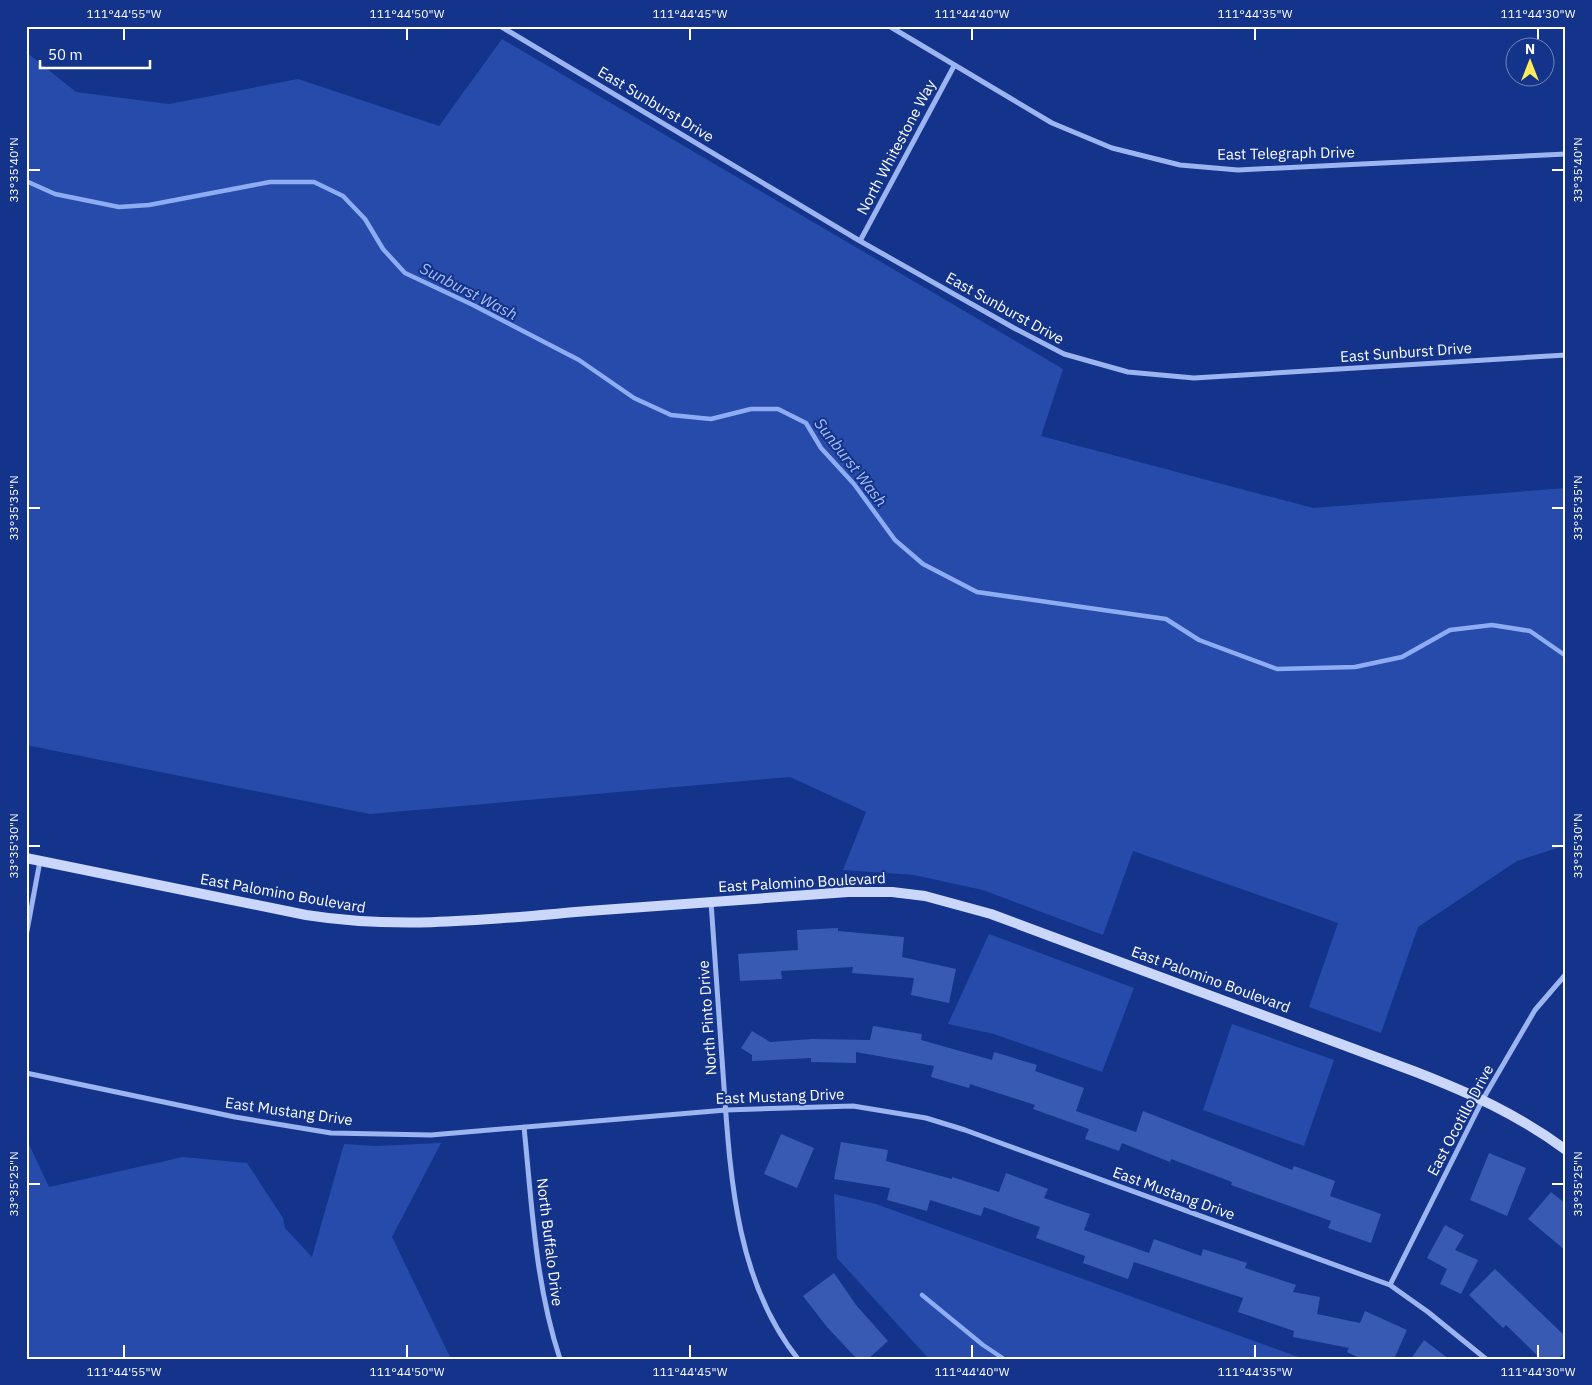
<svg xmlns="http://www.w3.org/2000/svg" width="1592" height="1385" font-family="'IBM Plex Sans',sans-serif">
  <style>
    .green { fill: #264baa }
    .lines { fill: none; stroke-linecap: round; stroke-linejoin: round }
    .stream { stroke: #8eacf3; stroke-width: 4.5 }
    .building { fill: #385ab2 }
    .street { stroke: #9cb4f0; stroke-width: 5 }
    .secondary { stroke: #cad7fb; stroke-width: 10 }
    .ticks { fill: none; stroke: #fff; stroke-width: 2 }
    .labels { text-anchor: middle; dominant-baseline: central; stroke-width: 4; stroke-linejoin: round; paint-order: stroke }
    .street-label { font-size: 15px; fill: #fff; stroke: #14348b }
    .water-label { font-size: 16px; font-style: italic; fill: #a8bff7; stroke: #14348b }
    .neatline { fill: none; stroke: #fff; stroke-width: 2 }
    .ticks-label { font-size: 12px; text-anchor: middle; fill: #fff }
  </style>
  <rect width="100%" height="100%" fill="#14348b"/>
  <!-- green -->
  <path class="green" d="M502,39L1063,369L1041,436L1313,508L1566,488V845L1517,861L1418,927L1381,1033L1309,1007L1338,923L1133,851L1103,935L983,890L914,875L843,870L866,812L790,777L370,814L26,745V52L76,92L169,104L298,79L439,126Z
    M989,934L1134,988L1102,1072L994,1034L948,1024Z
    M1232,1024L1334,1060L1304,1146L1203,1110Z
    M26,1138L49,1187L183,1157L247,1163L283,1218L285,1228L312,1257L344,1144L376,1146L441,1143L392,1237L451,1359H26Z
    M834,1194L876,1204L1304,1359H929L837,1258Z"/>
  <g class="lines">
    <!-- stream -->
    <path class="stream" d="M26,181L55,194L119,207L149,205L270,182H314L343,196L365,219L383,249L405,273L473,305L579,360L634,398L671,415L711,419L751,409H778L806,423L821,448L854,484L895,540L923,564L977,592L1166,619L1199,640L1277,669L1355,667L1402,657L1450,630L1492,625L1530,631L1566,656
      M922,1295L983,1345L1004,1359"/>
  </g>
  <!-- building -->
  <path class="building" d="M838,928V931L904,937L902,957L956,969L949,1003L911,995L914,978L852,973L853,967L781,971L782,979L740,981L738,954L798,950L797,930Z
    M873,1026L922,1034L921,1040L992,1060L994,1052L1037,1065L1035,1071L1084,1088L1076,1111L1136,1132L1143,1111L1292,1170L1294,1166L1335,1181L1330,1196L1381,1214L1371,1243L1328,1228L1331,1221L1231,1185L1232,1182L1171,1159L1170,1162L1122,1143L1119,1151L1085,1139L1089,1129L1033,1109L1035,1105L970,1084L969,1088L931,1077L934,1066L856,1052V1063L811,1062V1058L752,1061V1055L741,1048L752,1031L770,1042L812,1039L870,1040Z
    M781,1134L814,1148L797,1188L764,1174Z
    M841,1142L888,1150L886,1161L952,1179V1177L999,1192L1006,1173L1048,1189L1044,1198L1090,1214L1084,1230L1149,1253L1154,1239L1201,1256L1203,1249L1247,1263L1245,1268L1296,1285L1293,1292L1320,1297L1317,1314L1360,1323L1365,1311L1407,1330L1394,1359H1361L1347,1352L1349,1348L1293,1337L1294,1331L1238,1312L1243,1298L1134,1262L1128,1279L1083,1263L1085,1256L1036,1238L1040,1227L984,1207L981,1216L930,1200L927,1211L887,1200L890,1188L834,1179Z
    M1489,1153L1526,1168L1507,1216L1470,1200Z
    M1551,1192L1566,1204V1251L1528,1219Z
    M1445,1225L1464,1235L1455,1250L1478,1260L1461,1294L1440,1284L1447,1269L1427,1258Z
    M1495,1269L1566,1337V1351L1558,1359H1541L1506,1325L1503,1328L1469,1295Z
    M834,1273L856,1305L888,1341L868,1359H857L827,1327L803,1296Z
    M1424,1340L1449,1359H1411Z"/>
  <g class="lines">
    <!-- street -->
    <path class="street" d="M500,26L860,241L1014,328L1064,354L1128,372L1194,378L1566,355
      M889,26L1052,123L1112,148L1180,165L1238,170L1566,154
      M860,241L954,66
      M711,902C715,959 719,1016 723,1073C730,1170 734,1279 798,1359
      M26,936L40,861
      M26,1073L235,1117L331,1133L431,1135L726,1110L853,1106L926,1118L965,1130L1390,1285L1428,1312L1486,1359
      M524,1127C532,1205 535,1283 560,1359
      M1390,1285L1483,1099L1535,1010L1566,974"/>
    <!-- secondary -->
    <path class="secondary" d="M26,858L306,915C400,930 493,919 588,911C674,904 761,898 848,892H892L925,896L991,914L1416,1072C1472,1094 1517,1114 1566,1150"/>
  </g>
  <!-- ticks -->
  <path class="ticks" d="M124,28V40M407,28V40M690,28V40M972,28V40M1255,28V40M1538,28V40M28,170H40M1552,170H1564M28,508H40M1552,508H1564M28,846H40M1552,846H1564M28,1184H40M1552,1184H1564M124,1345V1358M407,1345V1358M690,1345V1358M972,1345V1358M1255,1345V1358M1538,1345V1358"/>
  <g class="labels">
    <!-- street labels -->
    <g class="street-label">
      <text transform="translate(656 104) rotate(31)">East Sunburst Drive</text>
      <text transform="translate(896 147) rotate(-62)">North Whitestone Way</text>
      <text transform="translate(1286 153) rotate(-1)">East Telegraph Drive</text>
      <text transform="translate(1005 308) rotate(29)">East Sunburst Drive</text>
      <text transform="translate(1406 352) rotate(-4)">East Sunburst Drive</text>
      <text transform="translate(802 882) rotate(-3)">East Palomino Boulevard</text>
      <text transform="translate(283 893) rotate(10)">East Palomino Boulevard</text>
      <text transform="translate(1211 979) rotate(20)">East Palomino Boulevard</text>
      <text transform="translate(707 1018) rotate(-94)">North Pinto Drive</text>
      <text transform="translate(780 1096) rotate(-2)">East Mustang Drive</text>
      <text transform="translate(289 1111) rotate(8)">East Mustang Drive</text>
      <text transform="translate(1460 1120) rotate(-62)">East Ocotillo Drive</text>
      <text transform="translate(1174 1193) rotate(20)">East Mustang Drive</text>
      <text transform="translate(550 1242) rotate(83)">North Buffalo Drive</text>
    </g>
    <!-- water labels -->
    <g class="water-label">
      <text transform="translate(469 291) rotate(27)">Sunburst Wash</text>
      <text transform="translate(851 462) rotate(52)">Sunburst Wash</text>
    </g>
  </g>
  <!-- border -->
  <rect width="1592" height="1385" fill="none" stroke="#14348b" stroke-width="55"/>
  <!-- north arrow -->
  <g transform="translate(1530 62)"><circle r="24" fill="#14348b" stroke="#7285b9"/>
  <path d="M0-4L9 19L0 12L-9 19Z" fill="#ffeb5b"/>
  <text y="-8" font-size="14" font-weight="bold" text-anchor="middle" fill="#ffffff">N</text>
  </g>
  <!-- scale -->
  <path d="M40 60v8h110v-8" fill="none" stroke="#ffffff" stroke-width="2.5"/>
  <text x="48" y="60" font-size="15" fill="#ffffff" stroke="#14348b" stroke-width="4" paint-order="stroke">50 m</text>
  <rect x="28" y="28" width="1536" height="1330" class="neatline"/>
  <g class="ticks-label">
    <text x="124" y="18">111°44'55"W</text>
    <text x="407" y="18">111°44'50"W</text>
    <text x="690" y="18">111°44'45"W</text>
    <text x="972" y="18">111°44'40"W</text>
    <text x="1255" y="18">111°44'35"W</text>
    <text x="1538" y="18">111°44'30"W</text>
    <text transform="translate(14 170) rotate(-90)" y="4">33°35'40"N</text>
    <text transform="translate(1578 170) rotate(-90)" y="4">33°35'40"N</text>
    <text transform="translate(14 508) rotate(-90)" y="4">33°35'35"N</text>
    <text transform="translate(1578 508) rotate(-90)" y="4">33°35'35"N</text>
    <text transform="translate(14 846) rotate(-90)" y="4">33°35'30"N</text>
    <text transform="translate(1578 846) rotate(-90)" y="4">33°35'30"N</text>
    <text transform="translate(14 1184) rotate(-90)" y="4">33°35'25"N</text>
    <text transform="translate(1578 1184) rotate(-90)" y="4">33°35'25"N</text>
    <text x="124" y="1376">111°44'55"W</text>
    <text x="407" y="1376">111°44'50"W</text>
    <text x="690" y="1376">111°44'45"W</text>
    <text x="972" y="1376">111°44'40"W</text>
    <text x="1255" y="1376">111°44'35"W</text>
    <text x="1538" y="1376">111°44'30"W</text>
  </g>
</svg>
